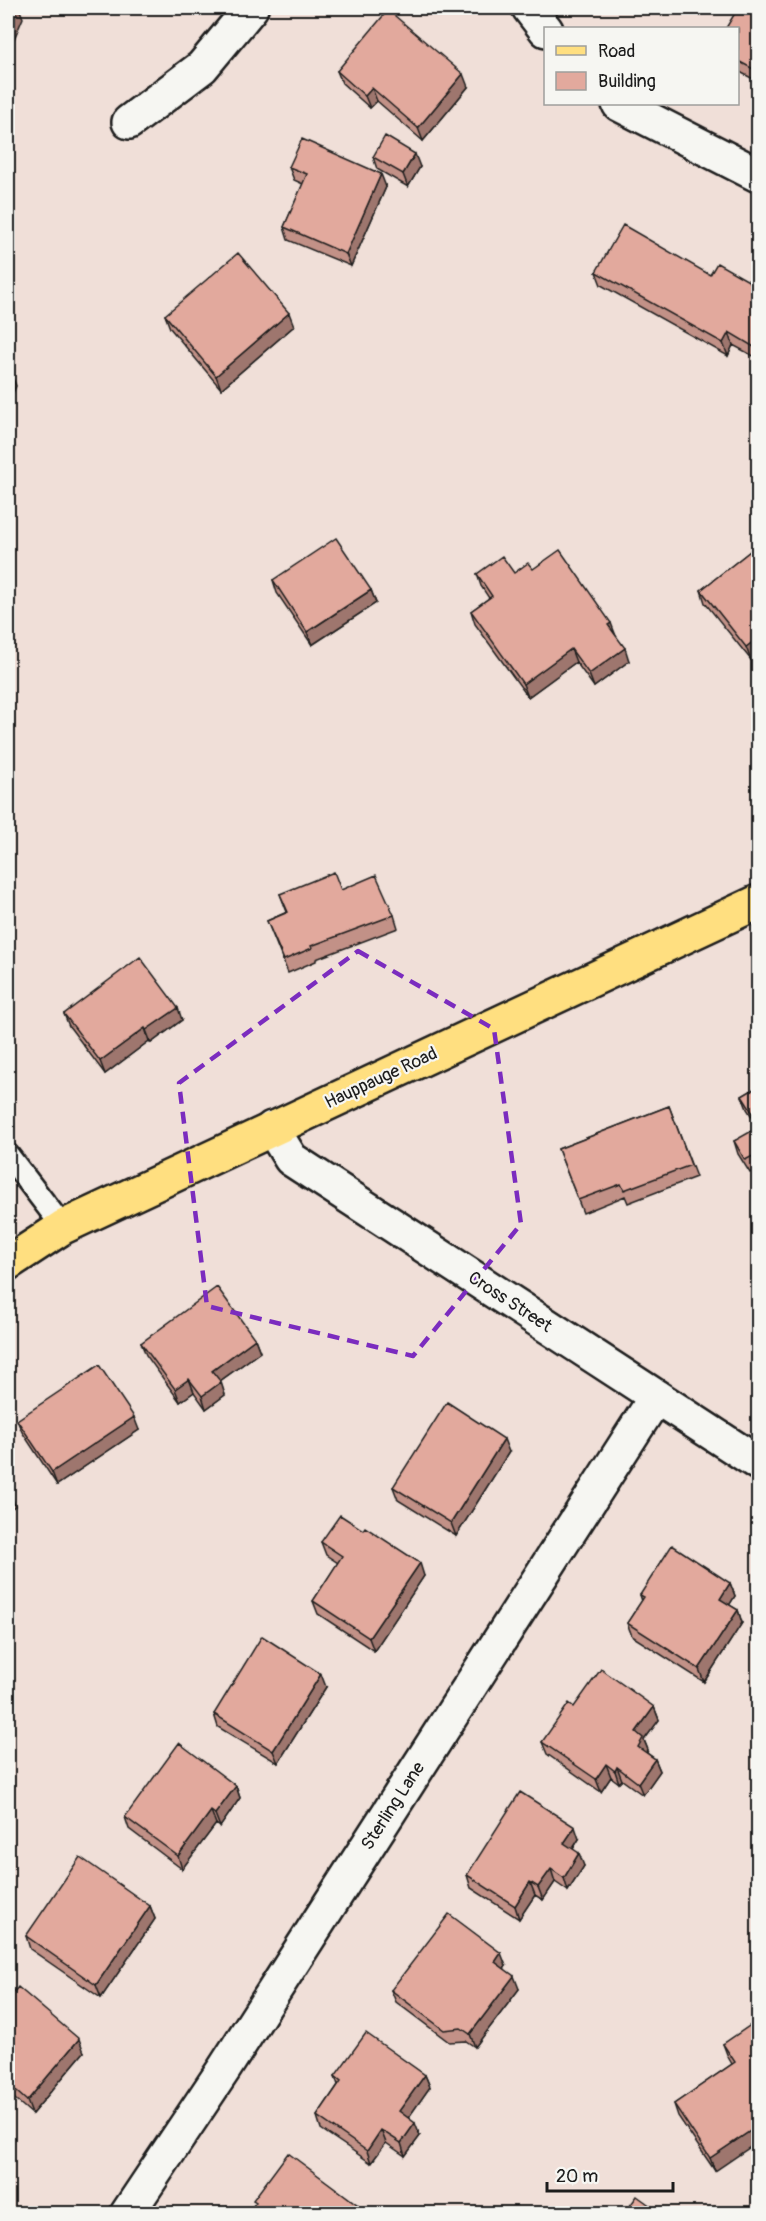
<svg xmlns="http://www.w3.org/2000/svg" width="766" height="2221" font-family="Pangolin,sans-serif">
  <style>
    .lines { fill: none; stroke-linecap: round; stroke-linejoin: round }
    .lane-casing { stroke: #1c1c1c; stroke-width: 26 }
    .street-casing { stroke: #1c1c1c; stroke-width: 38 }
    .secondary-casing { stroke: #1c1c1c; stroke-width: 38 }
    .primary-casing { stroke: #1c1c1c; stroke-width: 38 }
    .lane { stroke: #f6f6f2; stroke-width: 21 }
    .street { stroke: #f6f6f2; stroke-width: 33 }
    .secondary { stroke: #f6f6f2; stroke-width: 33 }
    .primary { stroke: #ffdf80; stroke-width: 33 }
    .wall { fill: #c29187; stroke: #1c1c1c; stroke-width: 1.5 }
    .shaded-wall { fill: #9e766e; stroke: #1c1c1c; stroke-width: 1.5 }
    .building { fill: #e2a99d; stroke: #1c1c1c; stroke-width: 1.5 }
    .marked { fill: none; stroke: #7b2cbf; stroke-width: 4.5; stroke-dasharray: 12 8; stroke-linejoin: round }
    .labels { text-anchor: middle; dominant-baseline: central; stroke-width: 4.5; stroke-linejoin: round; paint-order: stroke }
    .street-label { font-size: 18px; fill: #1c1c1c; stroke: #f6f6f2 }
  </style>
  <rect width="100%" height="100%" fill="#f0dfd8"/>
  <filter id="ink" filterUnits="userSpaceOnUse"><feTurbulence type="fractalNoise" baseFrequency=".0167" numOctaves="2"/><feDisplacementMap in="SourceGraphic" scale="12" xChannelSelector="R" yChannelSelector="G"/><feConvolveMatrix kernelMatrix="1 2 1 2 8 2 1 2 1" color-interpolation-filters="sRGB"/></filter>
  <g filter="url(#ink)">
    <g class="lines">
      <defs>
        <path id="lane" d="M8,1155L63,1227"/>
        <path id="street" d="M529,8L546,30
          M619,104L758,175
          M129,122L202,67L251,8
          M127,2214L224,2069L656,1397"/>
        <path id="secondary" d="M272,1128L291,1159L758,1463"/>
        <path id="primary" d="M8,1263L63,1227L758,902"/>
      </defs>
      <!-- lane casing -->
      <use href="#lane" class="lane-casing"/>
      <!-- street casing -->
      <use href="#street" class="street-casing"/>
      <!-- secondary casing -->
      <use href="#secondary" class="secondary-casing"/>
      <!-- primary casing -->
      <use href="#primary" class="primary-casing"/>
      <!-- lane -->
      <use href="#lane" class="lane"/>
      <!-- street -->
      <use href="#street" class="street"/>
      <!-- secondary -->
      <use href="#secondary" class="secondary"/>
      <!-- primary -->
      <use href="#primary" class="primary"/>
    </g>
    <!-- wall -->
    <path class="wall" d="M759,8V82L738,71V28Z
      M337,71L468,87L423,141L377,101L370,108L342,83Z
      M373,157L420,167L408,187L377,169Z
      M289,167L386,187L351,266L288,240L284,227L303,184L294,180Z
      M596,272L710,275L759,287V359L733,345L728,356L601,285Z
      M165,315L294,326L221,389L170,328Z
      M759,544V654L751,660L705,603L701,590Z
      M533,569L616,636L629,661L594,687L576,662L528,697L475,624L471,611L489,598L481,586L477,574L514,573Z
      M273,580L371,590L376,603L312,645L277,593Z
      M341,890L394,915L398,928L316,959V961L288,973L267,921L287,912L280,894Z
      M64,1014L182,1020L151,1043L149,1041L105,1074L69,1026Z
      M759,1086V1128L747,1109L742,1096Z
      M669,1106L696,1177L628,1203L625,1196L583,1213L558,1149Z
      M759,1131V1168L750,1173L738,1154L734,1141Z
      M255,1339L260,1352L220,1381L225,1395L206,1409L194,1392L180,1402L146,1355L141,1343Z
      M17,1420L139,1430L57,1485L22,1432Z
      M509,1452L456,1536L398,1500L393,1487Z
      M363,1530L424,1576L374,1651L318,1614L313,1601L338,1563L326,1555L321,1542Z
      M730,1583L735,1596L729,1605L738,1610L742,1623L704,1682L632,1636L627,1623L642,1601L640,1595Z
      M326,1687L278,1763L218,1727L214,1714Z
      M574,1707H654L659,1720L644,1740L648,1750L647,1753L655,1759L660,1771L643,1795L622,1780L619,1783L611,1777L601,1792L547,1754L542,1742Z
      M236,1786L240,1798L220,1827L216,1824L182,1869L129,1829L125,1817Z
      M579,1839L573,1849L584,1866L568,1891L555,1882L543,1900L535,1895L519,1919L471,1888L467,1875Z
      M150,1906L155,1919L101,1998L30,1949L26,1936Z
      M506,1966L504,1969L519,1989L475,2047L466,2041L449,2042L396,2002L391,1990Z
      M8,1999L84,2052L32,2114L8,2093Z
      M759,2027L715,2171L678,2116L674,2104L732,2064L728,2057L723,2044Z
      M425,2075L430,2087L408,2118L420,2136L405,2156L386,2143L371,2163L321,2129L317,2116L338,2085L335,2076Z"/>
    <!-- shaded-wall -->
    <path class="shaded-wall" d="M17,8H19L23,18L8,53V29Z
      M463,74L468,87L423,141L418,128Z
      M372,88L377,101L370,108L365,96Z
      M415,154L420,167L408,187L403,174Z
      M381,174L386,187L351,266L346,254Z
      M289,313L294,326L221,389L216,376Z
      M729,332L733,345L728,356L723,343Z
      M759,339V359L754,347Z
      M11,373L16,386L8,404V381Z
      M371,590L376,603L312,645L307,632Z
      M611,623L616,636L608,625Z
      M759,637V654L751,660L746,647Z
      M625,648L629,661L594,687L589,674Z
      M571,649L576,662L528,697L523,684Z
      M178,1008L182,1020L151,1043L146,1030Z
      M145,1028L149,1041L105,1074L100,1061Z
      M255,1339L260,1352L217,1383L212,1371Z
      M189,1379L194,1392L180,1402L175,1389Z
      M221,1382L225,1395L206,1409L202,1396Z
      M134,1417L139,1430L57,1485L52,1472Z
      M504,1439L509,1452L456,1536L451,1523Z
      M11,1493L15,1506L8,1511V1495Z
      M420,1563L424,1576L374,1651L369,1638Z
      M730,1583L735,1596L725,1612L720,1599Z
      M738,1610L742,1623L704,1682L699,1669Z
      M321,1674L326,1687L278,1763L273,1751Z
      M654,1707L659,1720L644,1740L648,1750L642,1759L638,1747L636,1732Z
      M655,1759L660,1771L643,1795L638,1783Z
      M606,1764L611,1777L601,1792L596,1779Z
      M617,1767L622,1780L619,1783L615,1771Z
      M236,1786L240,1798L220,1827L215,1814Z
      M211,1811L216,1824L182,1869L178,1856Z
      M575,1827L579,1839L568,1856L564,1843Z
      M579,1853L584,1866L568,1891L564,1878Z
      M551,1869L555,1882L543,1900L538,1887Z
      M530,1882L535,1895L519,1919L515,1906Z
      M150,1906L155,1919L101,1998L96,1985Z
      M501,1953L506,1966L500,1975L495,1962Z
      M514,1976L519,1989L475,2047L470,2034Z
      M79,2039L84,2052L32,2114L27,2101Z
      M425,2075L430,2087L404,2124L399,2111Z
      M415,2123L420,2136L405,2156L401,2143Z
      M759,2125V2141L715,2171L710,2158Z
      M381,2130L386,2143L371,2163L367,2151Z
      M358,2205L361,2214H352Z"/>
    <!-- building -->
    <path class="building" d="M8,8H17L8,29Z
      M738,8H759V72L738,61V28H726Z
      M388,10L463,74L418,128L372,88L365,96L337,71Z
      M385,136L415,154L403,174L373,157Z
      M302,139L381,174L346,254L284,227L307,174L289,167Z
      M623,225L710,275L717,263L759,287V339L754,347L729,332L723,343L596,272Z
      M238,253L289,313L216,376L165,315Z
      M8,371L11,373L8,381Z
      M336,538L371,590L307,632L273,580Z
      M759,544V637L746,647L701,590Z
      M560,550L611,623L608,625L625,648L589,674L571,649L523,684L471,611L492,596L477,574L502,556L514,573L528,563L533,569Z
      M334,872L341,890L376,875L394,915L311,946L312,948L284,960L267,921L288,912L280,894Z
      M140,957L178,1008L146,1030L145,1028L100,1061L64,1014Z
      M759,1086V1123L742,1096Z
      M669,1106L691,1165L624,1190L621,1184L578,1200L558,1149Z
      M757,1128L759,1131V1153L745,1160L734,1141Z
      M217,1287L255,1339L212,1371L221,1382L202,1396L189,1379L175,1389L141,1343Z
      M99,1365L134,1417L52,1472L17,1420Z
      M447,1402L504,1439L451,1523L393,1487Z
      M8,1488L11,1493L8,1495Z
      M340,1515L363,1530L365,1527L420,1563L369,1638L313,1601L342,1556L321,1542Z
      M672,1545L730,1583L720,1599L738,1610L699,1669L627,1623L644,1597L640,1595Z
      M262,1636L321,1674L273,1751L214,1714Z
      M601,1669L654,1707L636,1732L643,1738L638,1747L655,1759L638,1783L617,1767L615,1771L606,1764L596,1779L542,1742L569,1703L574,1707Z
      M179,1743L236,1786L215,1814L211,1811L178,1856L125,1817Z
      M520,1792L575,1827L564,1843L579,1853L564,1878L551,1869L538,1887L530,1882L515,1906L467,1875Z
      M80,1857L150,1906L96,1985L26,1936Z
      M449,1914L501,1953L495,1962L514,1976L470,2034L461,2028L444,2030L391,1990Z
      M18,1987L79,2039L27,2101L8,2084V1999Z
      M755,2022L759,2027V2125L710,2158L674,2104L735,2062L723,2044Z
      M366,2033L425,2075L399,2111L415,2123L401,2143L381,2130L367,2151L317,2116L341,2081L335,2076Z
      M288,2153L358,2205L352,2214H247L256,2202L253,2200Z
      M637,2196L662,2214H624Z"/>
  </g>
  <!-- marked area -->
  <path class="marked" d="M358,951L494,1029L521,1224L413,1356L207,1306L179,1083Z"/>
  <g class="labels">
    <!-- street labels -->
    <g class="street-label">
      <text transform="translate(381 1078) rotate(-25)">Hauppauge Road</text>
      <text transform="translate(510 1302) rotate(33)">Cross Street</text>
      <text transform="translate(393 1806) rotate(-57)">Sterling Lane</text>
    </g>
  </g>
  <!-- margin -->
  <rect width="766" height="2221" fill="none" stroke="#f6f6f2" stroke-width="30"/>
  <rect x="15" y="15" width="736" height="2191" fill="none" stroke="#1c1c1c" stroke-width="2" filter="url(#ink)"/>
  <!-- legend -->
  <rect x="544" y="27" width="195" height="78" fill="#f6f6f2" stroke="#9f9f9c" stroke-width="1.5"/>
  <rect x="556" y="46" width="30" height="9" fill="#ffdf80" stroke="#9f9f9c" stroke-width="1.5"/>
  <text x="598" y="57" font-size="18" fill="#1c1c1c">Road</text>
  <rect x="556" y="72" width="30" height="18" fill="#e2a99d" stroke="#9f9f9c" stroke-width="1.5"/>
  <text x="598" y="87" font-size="18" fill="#1c1c1c">Building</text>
  <!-- scale -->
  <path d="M547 2182v9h126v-9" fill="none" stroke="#1c1c1c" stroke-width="3"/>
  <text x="556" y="2182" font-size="18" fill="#1c1c1c" stroke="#f6f6f2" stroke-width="4.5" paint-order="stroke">20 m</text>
</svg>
